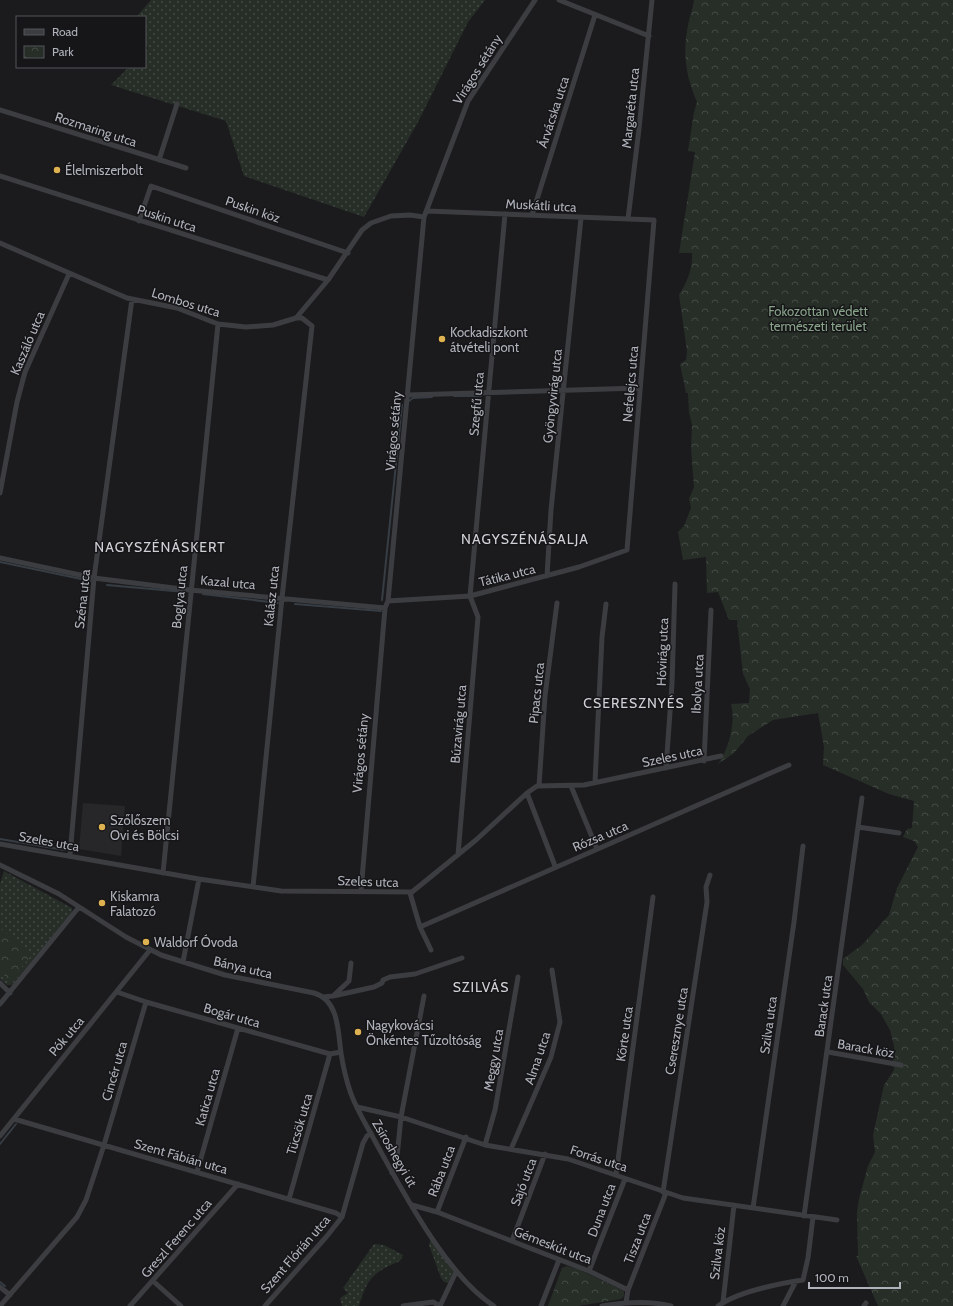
<svg xmlns="http://www.w3.org/2000/svg" width="953" height="1306" font-family="Cabin,sans-serif">
  <style>
    .built { fill: #27272a }
    .grass { fill: url(#grass-dots) }
    .park { fill: url(#park-crowns) }
    .lines { fill: none; stroke-linecap: round; stroke-linejoin: round }
    .stream { stroke: #363d44; stroke-width: 2 }
    .minor { stroke: #3c3d41; stroke-width: 5 }
    .poi-dot { fill: #dfb251; stroke: #161618; stroke-width: 1.5 }
    .labels { text-anchor: middle; dominant-baseline: central; stroke-width: 3; stroke-linejoin: round; paint-order: stroke }
    .street-label { font-size: 13px; fill: #afb2bb; stroke: #161618 }
    .poi-label { font-size: 13px; fill: #afb2bb; stroke: #161618; text-anchor: start }
    .park-label { font-size: 13px; fill: #88a38a; stroke: #161618 }
    .neighbourhood-label { font-size: 14px; letter-spacing: 1px; fill: #cfd1d7; stroke: #161618 }
  </style>
  <defs>
    <pattern id="grass-dots" width="8" height="8" patternUnits="userSpaceOnUse"><rect width="8" height="8" fill="#272e28"/><path d="M2 2h.1M6 6h.1" fill="none" stroke="#444a45" stroke-width="1.8" stroke-linecap="round"/></pattern>
    <pattern id="park-crowns" width="20" height="18" patternUnits="userSpaceOnUse"><rect width="20" height="18" fill="#272e28"/><path d="M2 6a3 3 0 1 1 6 0M12 15a3 3 0 1 1 6 0" fill="none" stroke="#444a45"/></pattern>
  </defs>
  <rect width="100%" height="100%" fill="#1b1b1d"/>
  <!-- built -->
  <path class="built" d="M83,803L125,806L121,856L79,849Z"/>
  <!-- grass -->
  <path class="grass" d="M151,0H485L468,22L418,122L364,217L244,176L226,121L111,85L129,67H145V51L148,48L145,45V17H136Z
    M4,871L72,908V912L12,985H7L0,979V884Z
    M431,1238L454,1271L448,1283L444,1282L441,1278L429,1245Z
    M374,1244L384,1245L403,1255L400,1261C373,1272 367,1279 359,1306H342L340,1298L348,1293L343,1288Z"/>
  <!-- park -->
  <path class="park" d="M694,0H953V1306H878L856,1256H858L857,1212L859,1199L868,1166L875,1152L873,1135L884,1085L894,1070V1067H892L893,1058H895L894,1046L890,1030L881,1014L869,1002L863,989L843,965V959L862,945L889,915L897,888L918,847L914,841L903,837L907,829L912,828L914,801L889,794L823,765L824,747L818,713L773,720L748,736L734,753L718,764C729,749 736,722 731,704L749,703L750,689L743,674L737,620H729L718,592L707,593L706,557L683,560L678,532L684,526L691,508L689,499L694,487L691,448L692,425L689,412L688,393H686L680,364L686,360L687,351L679,295C687,282 693,269 692,253H679L695,152L688,151L694,112L697,102C685,74 682,50 689,21C690,14 693,8 694,0Z
    M0,928L32,955L10,980L0,972Z
    M567,1266L580,1270L624,1291V1296L621,1299L578,1306H548L562,1268Z"/>
  <g class="lines">
    <!-- stream -->
    <path class="stream" d="M454,396H481
      M409,401L413,398L432,397
      M0,562L91,581
      M107,585L185,592
      M203,594L278,603
      M382,600L402,405
      M295,604L381,611
      M0,839L65,850
      M0,1144L16,1124
      M0,1282L5,1286"/>
    <!-- minor -->
    <path class="minor" d="M559,0L649,36
      M0,110L186,168
      M159,160L177,104
      M0,176L328,280
      M532,215L595,15
      M628,219L639,129L652,0
      M139,221L151,186L348,253
      M0,243L127,298L177,308L218,324L246,327L273,325L296,318L328,280L362,230L371,223L391,216L410,215L424,217
      M408,395L640,388
      M0,493L17,402L25,372L69,274
      M0,558L94,578L190,590L385,608
      M547,576L551,510L581,218
      M388,601L470,596L579,567L627,550L654,220L427,211
      M704,761L711,610
      M666,768L672,684L675,584
      M595,782L602,637L606,604
      M539,786L545,696L557,603
      M571,786L597,849
      M527,793L555,866
      M858,827L899,833
      M0,844L199,879L281,891L412,892L476,840L527,793L537,786L584,785L721,756
      M70,855L94,578L132,299
      M458,855L478,617L470,596L505,214
      M0,865L59,894L126,937L161,955L225,975L314,993C339,1000 338,1032 341,1053C343,1066 346,1079 350,1091C356,1109 367,1126 376,1143C403,1192 447,1276 494,1306
      M163,873L218,324
      M253,887L282,598L312,326L302,318H296
      M361,891L385,608L388,601L424,217L468,101L535,0
      M410,893L420,927L431,950
      M420,927L789,765
      M183,962L199,879
      M0,983L10,993
      M117,992L146,1002L330,1054L341,1052
      M333,996L374,987L382,983L383,980L390,977L415,974L462,958
      M323,997L333,996L349,981L351,963
      M0,1004L79,907
      M828,1052L901,1065
      M357,1107L401,1117L485,1145L568,1159L683,1198L837,1220
      M14,1119L336,1213L342,1217
      M0,1136L150,950
      M485,1145L495,1110L518,977
      M511,1149L551,1057L560,1022L552,970
      M197,1172L238,1028
      M392,1173L396,1167L401,1117L424,996
      M616,1175L653,897
      M663,1192L707,902L706,887L710,875
      M289,1199L330,1054
      M412,1205L437,1212L589,1271L628,1290L626,1302
      M753,1208L794,922L803,846
      M437,1212L466,1137
      M804,1216L862,798
      M512,1241L545,1154
      M589,1271L625,1179
      M153,1281L181,1306
      M0,1287L10,1295
      M628,1290L666,1193
      M723,1302L734,1205
      M0,1306L77,1217L86,1200L104,1145L146,1002
      M130,1306L238,1184
      M265,1306L327,1236L342,1217L363,1143L367,1136L371,1133
      M403,1306L433,1302L440,1306L456,1272
      M541,1306L559,1260
      M602,1306C625,1302 648,1300 671,1306
      M718,1306C739,1291 777,1284 803,1280L808,1258L813,1217
      M783,1306L796,1281
      M864,1306L866,1303"/>
  </g>
  <!-- markers -->
  <g class="poi-dot">
    <circle cx="57" cy="170" r="4"/>
    <circle cx="442" cy="339" r="4"/>
    <circle cx="102" cy="827" r="4"/>
    <circle cx="102" cy="903" r="4"/>
    <circle cx="146" cy="942" r="4"/>
    <circle cx="358" cy="1032" r="4"/>
  </g>
  <g class="labels">
    <!-- street labels -->
    <g class="street-label">
      <text transform="translate(477 69) rotate(-58)">Virágos sétány</text>
      <text transform="translate(630 108) rotate(-84)">Margaréta utca</text>
      <text transform="translate(553 112) rotate(-72)">Árvácska utca</text>
      <text transform="translate(96 129) rotate(18)">Rozmaring utca</text>
      <text transform="translate(541 205) rotate(3)">Muskátli utca</text>
      <text transform="translate(253 209) rotate(19)">Puskin köz</text>
      <text transform="translate(167 218) rotate(18)">Puskin utca</text>
      <text transform="translate(186 302) rotate(17)">Lombos utca</text>
      <text transform="translate(27 343) rotate(-67)">Kaszáló utca</text>
      <text transform="translate(630 384) rotate(-85)">Nefelejcs utca</text>
      <text transform="translate(552 396) rotate(-84)">Gyöngyvirág utca</text>
      <text transform="translate(476 404) rotate(-85)">Szegfű utca</text>
      <text transform="translate(393 431) rotate(-85)">Virágos sétány</text>
      <text transform="translate(507 575) rotate(-14)">Tátika utca</text>
      <text transform="translate(228 582) rotate(5)">Kazal utca</text>
      <text transform="translate(271 596) rotate(-84)">Kalász utca</text>
      <text transform="translate(179 597) rotate(-84)">Boglya utca</text>
      <text transform="translate(82 599) rotate(-84)">Széna utca</text>
      <text transform="translate(662 652) rotate(-88)">Hóvirág utca</text>
      <text transform="translate(697 684) rotate(-87)">Ibolya utca</text>
      <text transform="translate(536 693) rotate(-84)">Pipacs utca</text>
      <text transform="translate(458 724) rotate(-85)">Búzavirág utca</text>
      <text transform="translate(360 753) rotate(-85)">Virágos sétány</text>
      <text transform="translate(672 756) rotate(-12)">Szeles utca</text>
      <text transform="translate(600 836) rotate(-23)">Rózsa utca</text>
      <text transform="translate(49 841) rotate(10)">Szeles utca</text>
      <text transform="translate(368 881) rotate(2)">Szeles utca</text>
      <text transform="translate(243 967) rotate(13)">Bánya utca</text>
      <text transform="translate(823 1006) rotate(-82)">Barack utca</text>
      <text transform="translate(232 1015) rotate(16)">Bogár utca</text>
      <text transform="translate(768 1025) rotate(-82)">Szilva utca</text>
      <text transform="translate(676 1031) rotate(-81)">Cseresznye utca</text>
      <text transform="translate(624 1034) rotate(-82)">Körte utca</text>
      <text transform="translate(66 1036) rotate(-50)">Pók utca</text>
      <text transform="translate(866 1048) rotate(10)">Barack köz</text>
      <text transform="translate(537 1058) rotate(-71)">Alma utca</text>
      <text transform="translate(493 1060) rotate(-80)">Meggy utca</text>
      <text transform="translate(114 1071) rotate(-74)">Cincér utca</text>
      <text transform="translate(207 1097) rotate(-74)">Katica utca</text>
      <text transform="translate(299 1124) rotate(-74)">Tücsök utca</text>
      <text transform="translate(395 1153) rotate(60)">Zsíroshegyi út</text>
      <text transform="translate(181 1156) rotate(16)">Szent Fábián utca</text>
      <text transform="translate(599 1158) rotate(18)">Forrás utca</text>
      <text transform="translate(441 1171) rotate(-69)">Rába utca</text>
      <text transform="translate(523 1182) rotate(-69)">Sajó utca</text>
      <text transform="translate(601 1210) rotate(-69)">Duna utca</text>
      <text transform="translate(176 1238) rotate(-49)">Greszl Ferenc utca</text>
      <text transform="translate(637 1238) rotate(-69)">Tisza utca</text>
      <text transform="translate(553 1245) rotate(21)">Gémeskút utca</text>
      <text transform="translate(717 1253) rotate(-83)">Szilva köz</text>
      <text transform="translate(295 1254) rotate(-49)">Szent Flórián utca</text>
    </g>
    <!-- poi labels -->
    <g class="poi-label">
      <text x="65" y="170">Élelmiszerbolt</text>
      <text x="450" y="332">Kockadiszkont<tspan x="450" dy="15">átvételi pont</tspan></text>
      <text x="110" y="820">Szőlőszem<tspan x="110" dy="15">Ovi és Bölcsi</tspan></text>
      <text x="110" y="896">Kiskamra<tspan x="110" dy="15">Falatozó</tspan></text>
      <text x="154" y="942">Waldorf Óvoda</text>
      <text x="366" y="1025">Nagykovácsi<tspan x="366" dy="15">Önkéntes Tűzoltóság</tspan></text>
    </g>
    <!-- park labels -->
    <g class="park-label">
      <text x="818" y="311">Fokozottan védett<tspan x="818" dy="15">természeti terület</tspan></text>
    </g>
    <!-- neighbourhood labels -->
    <g class="neighbourhood-label">
      <text x="525" y="539">NAGYSZÉNÁSALJA</text>
      <text x="160" y="547">NAGYSZÉNÁSKERT</text>
      <text x="634" y="703">CSERESZNYÉS</text>
      <text x="481" y="987">SZILVÁS</text>
    </g>
  </g>
  <!-- legend -->
  <rect x="16" y="16" width="130" height="52" fill="#161618" stroke="#535459"/>
  <rect x="24" y="29" width="20" height="6" fill="#3c3d41" stroke="#535459"/>
  <text x="52" y="36" font-size="12" fill="#afb2bb">Road</text>
  <rect x="24" y="46" width="20" height="12" fill="url(#park-crowns)" stroke="#535459"/>
  <text x="52" y="56" font-size="12" fill="#afb2bb">Park</text>
  <!-- scale -->
  <path d="M809 1282v6h91v-6" fill="none" stroke="#afb2bb" stroke-width="2"/>
  <text x="815" y="1282" font-size="12" fill="#afb2bb" stroke="#161618" stroke-width="3" paint-order="stroke">100 m</text>
</svg>
